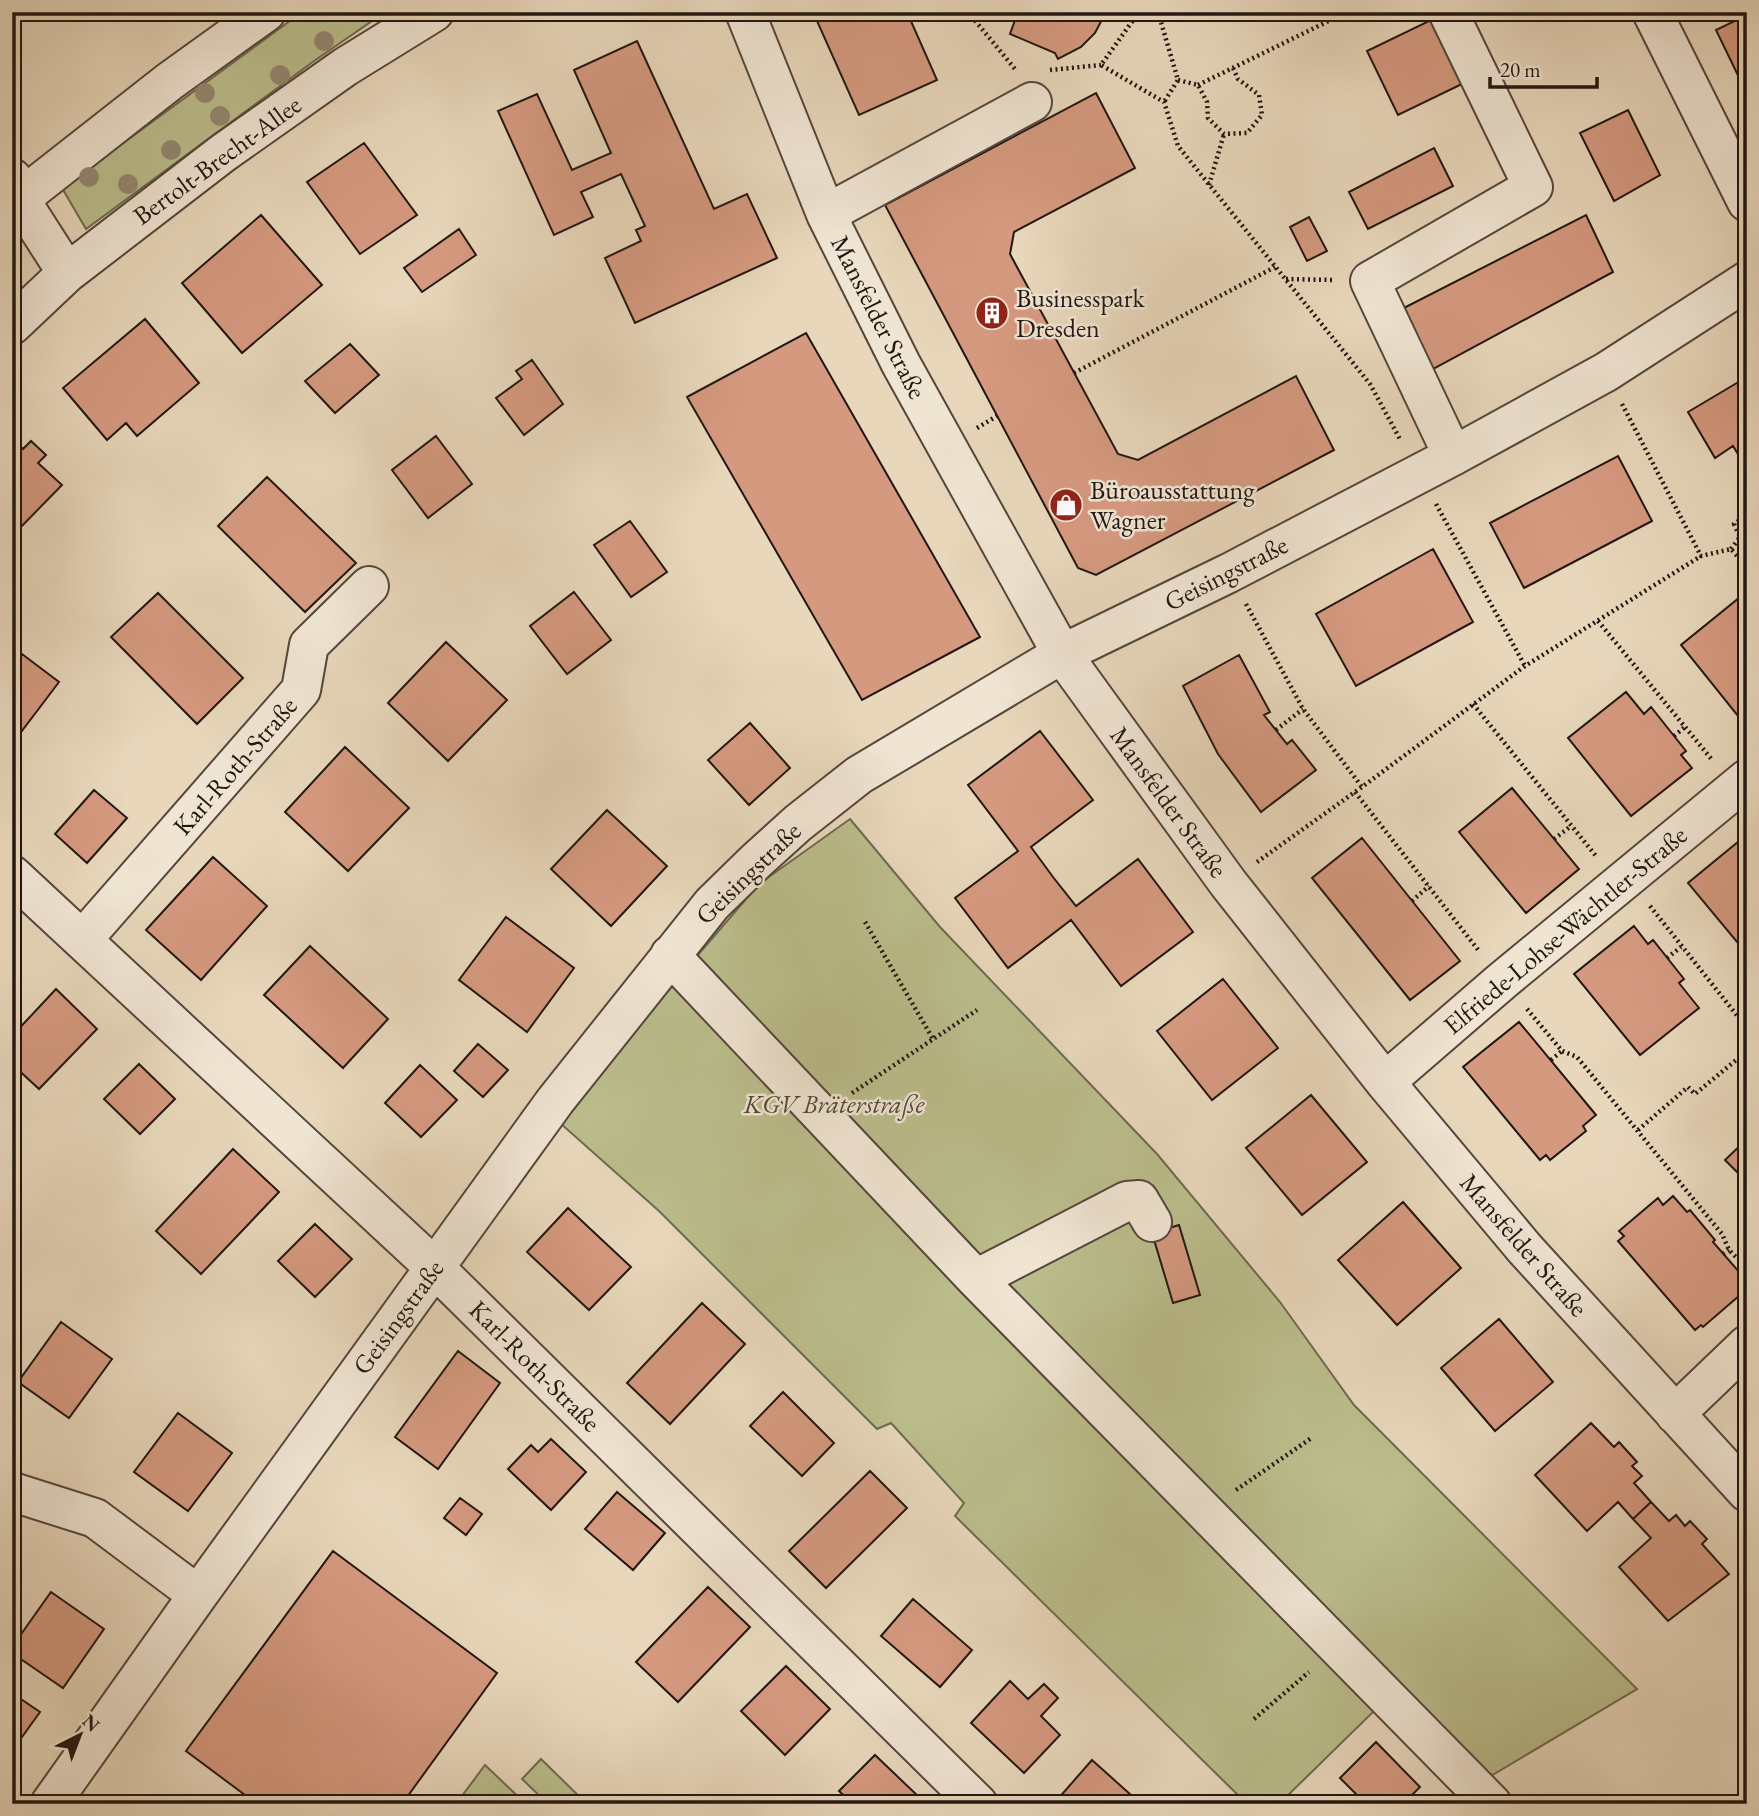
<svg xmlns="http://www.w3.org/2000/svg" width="1759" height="1816" font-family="'EB Garamond',serif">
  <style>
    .green { fill: #bbbd8c; stroke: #6e6a4f; stroke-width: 2 }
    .building { fill: #d5997f; stroke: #221612; stroke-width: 2 }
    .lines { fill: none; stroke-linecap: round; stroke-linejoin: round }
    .minor-casing { stroke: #54463c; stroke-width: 42 }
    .path { stroke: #221612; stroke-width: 4.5; stroke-dasharray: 2 3.5; stroke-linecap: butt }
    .minor { stroke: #f0e5d3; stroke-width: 38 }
    .tree { fill: #948872 }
    .labels { text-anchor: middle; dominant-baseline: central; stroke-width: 5; stroke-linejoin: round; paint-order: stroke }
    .street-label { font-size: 26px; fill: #221612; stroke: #f0e5d3 }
    .poi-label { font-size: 26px; fill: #221612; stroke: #f0e5d3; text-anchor: start }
    .park-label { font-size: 26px; font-style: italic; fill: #504837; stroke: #f0e5d3 }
  </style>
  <rect width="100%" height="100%" fill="#e8d7bb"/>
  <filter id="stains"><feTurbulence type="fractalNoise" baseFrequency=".00286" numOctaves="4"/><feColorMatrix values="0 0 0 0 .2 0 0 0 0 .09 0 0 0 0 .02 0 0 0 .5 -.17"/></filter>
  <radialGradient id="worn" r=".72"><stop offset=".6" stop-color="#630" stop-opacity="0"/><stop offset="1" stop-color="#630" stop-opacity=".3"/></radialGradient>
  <!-- green -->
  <path class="green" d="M302,12H385L314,61L86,229L62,188Z
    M850,819L940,927L1157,1154L1280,1302L1354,1405L1637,1689L1474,1786L1377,1708L1279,1804H1247L955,1516L964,1503L891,1423L877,1429L659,1211L560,1123L685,970L759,884Z
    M541,1759L587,1804H548L522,1779Z
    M485,1765L526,1804H456Z"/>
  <!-- building -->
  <path class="building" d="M813,12H907L937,80L859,115Z
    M1011,12H1106L1095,33L1081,47L1058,59L1055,53L1010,34L1015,20Z
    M1237,12H1260L1241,21Z
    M1747,15V94L1716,30Z
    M1431,20L1462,84L1398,115L1367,51Z
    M637,41L714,209L747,194L777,258L635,323L605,258L641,241L636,230L645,226L621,174L581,192L593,217L554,235L498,111L537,94L572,170L611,153L574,70Z
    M1096,93L1135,168L1014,232L1010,254L1118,454L1138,460L1296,376L1334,450L1096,575L1078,568L885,205Z
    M1628,110L1660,175L1614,201L1580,133Z
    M364,143L417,215L360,254L307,182Z
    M1434,148L1453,186L1368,229L1349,192Z
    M261,215L322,285L242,353L182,283Z
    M1586,215L1613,272L1424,374L1394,313Z
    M1309,217L1327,251L1307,261L1290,227Z
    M459,229L476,255L422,292L404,268Z
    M145,319L199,383L137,436L126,423L107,440L63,388Z
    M806,333L980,637L862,700L687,397Z
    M350,344L379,375L335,413L305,381Z
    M532,360L563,404L524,435L496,398L522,379L516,371Z
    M1747,377V469L1733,446L1715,458L1688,412Z
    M436,436L472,484L428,518L392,470Z
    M12,438L23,449L31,441L46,455L38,463L62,485L15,533L12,530Z
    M1618,456L1652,521L1524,588L1490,523Z
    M267,477L356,563L305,612L218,526Z
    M630,521L667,572L631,597L594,545Z
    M1433,549L1473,622L1356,686L1316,614Z
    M574,592L611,640L567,674L530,626Z
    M158,593L243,678L197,724L111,637Z
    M1739,598L1747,607L1746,726L1681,645Z
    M446,642L507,700L448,761L388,703Z
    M22,654L59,682L12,744V667Z
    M1239,655L1270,712L1264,715L1287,744L1292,740L1316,770L1261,812L1218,754L1183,686Z
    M1626,692L1644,714L1651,707L1686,751L1681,755L1692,768L1631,816L1568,738Z
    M750,723L790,768L749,805L708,760Z
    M1040,731L1093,800L1031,847L1053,877L1076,906L1138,859L1193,932L1121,986L1071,920L1008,968L955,898L1018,851L968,785Z
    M345,747L409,808L348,871L285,812Z
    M1512,788L1579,869L1526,913L1459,832Z
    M94,790L127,818L87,863L55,834Z
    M607,810L667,866L611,926L551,869Z
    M1744,837L1747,841V954L1688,883Z
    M1362,838L1460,961L1410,1000L1312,878Z
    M213,857L267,906L201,980L146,930Z
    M506,917L574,968L527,1032L459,980Z
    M1634,926L1648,944L1653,940L1684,979L1679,983L1699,1008L1640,1055L1574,974Z
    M310,946L388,1019L343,1068L264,995Z
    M1223,979L1278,1048L1212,1100L1157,1031Z
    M56,989L97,1029L39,1089L12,1064V1036Z
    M1519,1022L1596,1115L1583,1126L1586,1131L1550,1160L1546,1155L1540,1160L1463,1067Z
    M478,1044L508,1070L483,1097L454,1071Z
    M139,1064L175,1099L140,1134L104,1099Z
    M420,1065L457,1100L421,1137L385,1103Z
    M1311,1095L1367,1162L1302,1215L1246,1148Z
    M1747,1139V1182L1725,1160Z
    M233,1149L279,1192L201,1274L156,1231Z
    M1673,1196L1687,1212L1690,1210L1715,1240L1713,1242L1747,1281V1289L1703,1327L1701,1325L1695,1330L1618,1241L1624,1236L1619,1231L1658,1198L1663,1205Z
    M1403,1202L1461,1268L1397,1325L1338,1260Z
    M568,1208L631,1267L589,1310L527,1252Z
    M315,1224L352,1259L315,1297L278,1261Z
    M1179,1225L1200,1295L1173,1303L1152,1233Z
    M702,1303L745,1344L670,1424L627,1383Z
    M1499,1319L1553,1382L1495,1431L1441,1368Z
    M61,1322L112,1359L69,1418L18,1382Z
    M458,1351L500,1383L438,1469L395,1437Z
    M783,1392L834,1443L802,1476L750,1426Z
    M178,1413L232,1453L188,1511L134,1472Z
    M1591,1423L1614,1447L1619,1442L1637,1462L1632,1466L1642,1476L1634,1483L1651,1502L1633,1519L1618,1502L1587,1531L1535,1475Z
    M551,1439L586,1472L551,1510L508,1469L531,1445L538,1452Z
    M870,1471L907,1508L826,1588L789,1551Z
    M617,1492L665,1533L633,1570L585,1529Z
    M460,1498L482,1514L466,1535L444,1518Z
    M1651,1502L1669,1521L1676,1515L1685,1526L1690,1521L1707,1539L1702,1544L1729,1574L1668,1621L1619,1567L1651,1538L1633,1519Z
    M333,1551L497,1673L402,1804H257L186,1751Z
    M708,1587L750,1627L678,1702L636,1662Z
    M51,1592L104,1629L63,1688L12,1653V1647Z
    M913,1599L972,1650L940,1687L881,1636Z
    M786,1666L830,1709L785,1755L741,1711Z
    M1010,1681L1028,1699L1044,1684L1058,1698L1041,1716L1060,1735L1024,1773L971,1723Z
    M12,1693L40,1712L12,1751Z
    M1376,1742L1420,1787L1403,1804H1366L1340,1778Z
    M875,1755L920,1798L914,1804H853L839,1791Z
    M1092,1760L1141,1804H1061L1057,1800Z
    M1747,1785V1804H1729Z"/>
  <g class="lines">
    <defs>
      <path id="minor" d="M745,12L826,214L901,364L1062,654L1228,883L1385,1082L1525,1249L1747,1492
        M1448,12L1533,187L1370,281L1453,456
        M1652,12L1747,202
        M12,178L19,198L67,273
        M12,205L170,81L266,12
        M826,214L1032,102
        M12,325L67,273L223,153L345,67L434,12
        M12,875L434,1267L978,1804
        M83,939L301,690L309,645L369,586
        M670,955L976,1279L1492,1804
        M1385,1082L1502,981L1747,779
        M976,1279L1127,1201L1139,1200L1152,1222
        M1675,1414L1747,1345
        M12,1491L16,1493L95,1518L198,1595
        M50,1804L198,1595L555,1101L712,904L756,861L798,823L859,775L1062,654L1229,573L1453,456L1606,372L1747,281"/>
    </defs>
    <!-- minor casing -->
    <use href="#minor" class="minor-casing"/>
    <!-- path -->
    <path class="path" d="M968,12L1015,69
      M1139,12L1101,65L1164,102L1178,146L1370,384L1401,441
      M1158,12L1178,80L1164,102
      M1050,70L1101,65
      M1178,80L1198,85L1207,102L1208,118L1224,134L1247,133L1262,115L1259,95L1238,79L1233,68
      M1198,85L1347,12
      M1209,185L1224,134
      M1286,279L1333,280
      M1074,373L1275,267
      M1622,404L1701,556L1731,549L1747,567
      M977,428L997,416
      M1436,504L1525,666
      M1731,549L1740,537L1734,524L1747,515
      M1246,604L1303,709L1362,787
      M1598,621L1713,761
      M1473,704L1596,856
      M1276,730L1303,709
      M1674,736L1685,727
      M1355,792L1479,951
      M1554,839L1571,826
      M1257,862L1362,787L1525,666L1701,556
      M1412,901L1429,886
      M1650,906L1747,1028
      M865,922L933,1039
      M1667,958L1681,947
      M1527,1009L1562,1051L1577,1057L1722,1234L1729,1250L1747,1268
      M1551,1060L1562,1051
      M852,1093L977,1010
      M1638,1130L1688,1087L1695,1094L1747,1051
      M1723,1254L1729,1250
      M1236,1490L1313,1437
      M1254,1719L1309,1672"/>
    <!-- minor -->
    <use href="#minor" class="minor"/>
  </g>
  <!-- trees -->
  <g class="tree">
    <circle cx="324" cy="41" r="10"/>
    <circle cx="280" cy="75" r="10"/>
    <circle cx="205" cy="93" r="10"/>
    <circle cx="220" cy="116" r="10"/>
    <circle cx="171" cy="150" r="10"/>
    <circle cx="89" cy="177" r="10"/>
    <circle cx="128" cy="184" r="10"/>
  </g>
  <!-- icons -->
  <defs>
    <symbol id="building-disc" viewBox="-11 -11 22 22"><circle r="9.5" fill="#8f2418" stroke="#f0e5d3"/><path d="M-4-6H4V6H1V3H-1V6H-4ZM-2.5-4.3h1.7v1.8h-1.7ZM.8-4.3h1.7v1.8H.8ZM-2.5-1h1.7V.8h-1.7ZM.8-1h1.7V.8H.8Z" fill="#fff"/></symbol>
    <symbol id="shop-disc" viewBox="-11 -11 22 22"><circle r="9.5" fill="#8f2418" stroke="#f0e5d3"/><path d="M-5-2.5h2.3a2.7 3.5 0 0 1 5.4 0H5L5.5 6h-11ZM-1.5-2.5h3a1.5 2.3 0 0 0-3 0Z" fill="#fff"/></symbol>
  </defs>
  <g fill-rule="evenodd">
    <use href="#building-disc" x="973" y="294" width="38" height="38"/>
    <use href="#shop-disc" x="1047" y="486" width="38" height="38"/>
  </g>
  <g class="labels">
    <!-- street labels -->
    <g class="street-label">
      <text transform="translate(217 160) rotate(-36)">Bertolt-Brecht-Allee</text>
      <text transform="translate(879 317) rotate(63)">Mansfelder Straße</text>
      <text transform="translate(1226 573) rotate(-27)">Geisingstraße</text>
      <text transform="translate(235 766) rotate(-49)">Karl-Roth-Straße</text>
      <text transform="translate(1169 802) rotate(54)">Mansfelder Straße</text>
      <text transform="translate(748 873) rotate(-44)">Geisingstraße</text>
      <text transform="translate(1565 930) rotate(-40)">Elfriede-Lohse-Wächtler-Straße</text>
      <text transform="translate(1524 1245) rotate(49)">Mansfelder Straße</text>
      <text transform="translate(398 1317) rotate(-54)">Geisingstraße</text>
      <text transform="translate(535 1366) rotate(45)">Karl-Roth-Straße</text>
    </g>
    <!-- poi labels -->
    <g class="poi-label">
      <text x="1016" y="298">Businesspark<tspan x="1016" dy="30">Dresden</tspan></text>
      <text x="1090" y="490">Büroausstattung<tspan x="1090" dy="30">Wagner</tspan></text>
    </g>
    <!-- park labels -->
    <g class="park-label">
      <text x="834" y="1104">KGV Bräterstraße</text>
    </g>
  </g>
  <!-- margin -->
  <rect width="1759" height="1816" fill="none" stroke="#e8d7bb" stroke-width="42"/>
  <rect x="14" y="14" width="1731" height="1788" fill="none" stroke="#221612" stroke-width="3.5"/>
  <rect x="21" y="21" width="1717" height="1774" fill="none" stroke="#221612" stroke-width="2"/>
  <!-- north arrow -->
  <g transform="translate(80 1735) rotate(42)" stroke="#f0e5d3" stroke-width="5" paint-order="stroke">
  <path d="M0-5L12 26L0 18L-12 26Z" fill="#221612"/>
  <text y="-10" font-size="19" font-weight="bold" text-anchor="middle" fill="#221612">N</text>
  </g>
  <!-- scale -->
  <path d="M1490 77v10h107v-10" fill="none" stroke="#221612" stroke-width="3.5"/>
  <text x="1500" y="77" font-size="21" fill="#221612" stroke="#f0e5d3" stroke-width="5" paint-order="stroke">20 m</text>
  <rect width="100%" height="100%" filter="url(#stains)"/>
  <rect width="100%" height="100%" fill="url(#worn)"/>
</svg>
